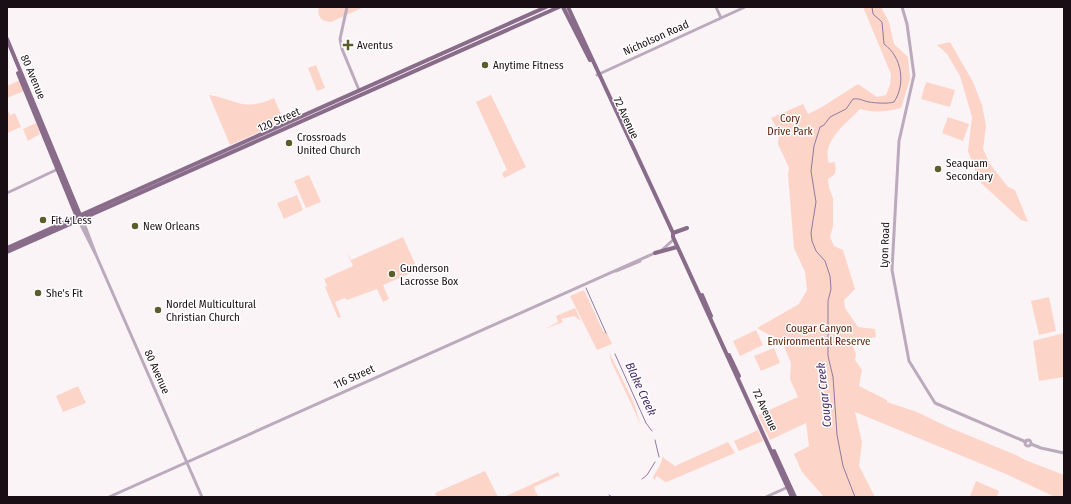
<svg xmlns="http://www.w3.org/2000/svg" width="1071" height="504" font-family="'Fira Sans Condensed',sans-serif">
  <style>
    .green { fill: #fcd4c8 }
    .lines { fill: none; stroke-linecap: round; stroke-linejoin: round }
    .stream { stroke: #8c7ca0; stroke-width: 1 }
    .minor { stroke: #bbaabc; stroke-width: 3 }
    .major { stroke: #896b8a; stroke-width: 4 }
    .poi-dot { fill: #5b5d2b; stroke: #fff; stroke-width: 1.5 }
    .labels { text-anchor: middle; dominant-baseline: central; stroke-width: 3; stroke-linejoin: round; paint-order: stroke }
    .street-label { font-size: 11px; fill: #190e13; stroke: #fff }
    .poi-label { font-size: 11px; fill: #190e13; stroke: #fff; text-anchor: start }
    .park-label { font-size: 11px; fill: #5a1902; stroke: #fff }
    .water-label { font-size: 12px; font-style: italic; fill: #462d68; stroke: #fff }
  </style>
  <rect width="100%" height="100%" fill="#fbf4f7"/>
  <!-- green -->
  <path class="green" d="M319,7H364L331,22C322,22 316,16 319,7Z
    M863,7H881L889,22L894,44L908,57L910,79L901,108C886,112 875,113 860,109C847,123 821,141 829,163L835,162C836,172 837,174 828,179L829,188L833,198V226L830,237L834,246L843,250L855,289L844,300L845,308L858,327L875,329L876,337L856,341L853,347L856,354L855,360L862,370L859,386L887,400V402L917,412L948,427L1016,455L1025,460L1064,475V497H1055L1006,474L855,412L862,442L859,466L875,497H824L802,472L794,454L809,446L806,423L770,440L758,415L798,397L790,379L791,363L782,342L757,328L799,304L807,290L805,272L794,248L788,175L789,168L778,144L779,132L771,118L803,104L808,114L822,107L858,84L877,97L886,95L890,85L891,74Z
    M950,42L973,82L982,105L986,126L983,149L990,164L1008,187L1015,190L1028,222L1021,220L979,181L968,151L972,117L960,76L947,54L937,45Z
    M316,65L325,88L317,91L308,68Z
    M20,80L24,91L7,98V86Z
    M926,82L955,90L950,107L921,99Z
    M209,95C239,100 242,112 274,98L284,121L230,145Z
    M491,95L526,167L504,178L502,173L507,170L476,102Z
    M7,109L10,115L15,113L21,127L7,133Z
    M948,117L969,124L963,141L942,133Z
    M36,123L40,134L28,141L23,129Z
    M309,175L321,202L306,208L294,181Z
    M297,195L303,210L284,219L277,203Z
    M403,237L418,270L383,285L389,299L383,302L377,289L347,300L345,298L335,302L341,317L338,318L325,287L327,286L324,279L353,266L345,249L351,260Z
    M584,290L603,331L607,333L612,344L597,350L570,296Z
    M1049,297L1056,331L1039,335L1031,301Z
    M575,308L581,321L574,316L561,319L563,322L545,329L558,322L556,316Z
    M756,330L763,345L740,356L733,341Z
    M1064,333V377L1039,381L1033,341Z
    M774,348L780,363L761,371L754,356Z
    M609,352L633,401L641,425L611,361Z
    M78,386L86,403L63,412L56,396Z
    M758,430L763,441L739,451L734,441Z
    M728,442L735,453L669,481L665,482L657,476L654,480L653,477L660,465L663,456L665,459L675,466Z
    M485,471L498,497H437L435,493Z
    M558,472L560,477L558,476L534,487L536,493L531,495L537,493L538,497H504Z
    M976,481L999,491L997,497L970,496Z"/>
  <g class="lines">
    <!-- stream -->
    <path class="stream" d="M586,288L606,333
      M615,354L646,423L652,431
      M655,440L659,457
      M642,479L647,475L655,462
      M609,495L612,497
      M855,497L843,466L837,435L833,377L828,356V301L831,289L830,276L825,261L816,251L812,241L811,233L816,202L811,171L814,146L820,127L824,125L830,117L846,109L853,99C860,98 863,101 869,102C875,103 888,104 894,102C906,84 902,57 884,44L882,22L873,14L872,7"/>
    <!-- minor -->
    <path class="minor" d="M347,7L340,39L342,49L359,90
      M716,7L721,18
      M902,7L907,24L914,75L899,141L892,270L909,361L935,403L1026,442
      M597,75L745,7
      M7,193L58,169
      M82,218L96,255L202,497
      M78,219L96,255
      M662,250L674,239
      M616,271L640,261
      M1025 443a3 3 0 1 1 6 0a3 3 0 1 1-6 0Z
      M1031,444L1041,448L1064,453
      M109,497L657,252
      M766,497L788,487"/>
    <!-- major -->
    <path class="major" d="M563,7L590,60
      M568,7L673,233V237L792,497
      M7,39L80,215
      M18,73L77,217
      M673,233L687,228
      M7,248L546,7
      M7,252L559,7
      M655,253L677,247
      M702,295L711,316
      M729,355L739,376
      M774,451L795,497"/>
  </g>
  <!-- markers -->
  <g class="poi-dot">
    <path d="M346 39h4v4h4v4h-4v4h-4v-4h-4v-4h4z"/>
    <circle cx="485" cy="65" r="4"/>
    <circle cx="289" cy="143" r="4"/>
    <circle cx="938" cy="169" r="4"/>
    <circle cx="43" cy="220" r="4"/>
    <circle cx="135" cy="226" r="4"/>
    <circle cx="392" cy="274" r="4"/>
    <circle cx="38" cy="293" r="4"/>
    <circle cx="158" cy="310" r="4"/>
  </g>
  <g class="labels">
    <!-- street labels -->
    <g class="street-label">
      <text transform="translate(656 38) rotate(-24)">Nicholson Road</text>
      <text transform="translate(33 77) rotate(67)">80 Avenue</text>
      <text transform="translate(626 118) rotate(65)">72 Avenue</text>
      <text transform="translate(279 120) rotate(-24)">120 Street</text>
      <text transform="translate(885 245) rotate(-88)">Lyon Road</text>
      <text transform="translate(157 372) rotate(66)">80 Avenue</text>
      <text transform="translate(354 377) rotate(-24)">116 Street</text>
      <text transform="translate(765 410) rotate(65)">72 Avenue</text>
    </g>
    <!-- poi labels -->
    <g class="poi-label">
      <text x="357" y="45">Aventus</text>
      <text x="493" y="65">Anytime Fitness</text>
      <text x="297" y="137">Crossroads<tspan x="297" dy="13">United Church</tspan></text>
      <text x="946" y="163">Seaquam<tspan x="946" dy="13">Secondary</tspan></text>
      <text x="51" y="220">Fit 4 Less</text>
      <text x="143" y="226">New Orleans</text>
      <text x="400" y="268">Gunderson<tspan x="400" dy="13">Lacrosse Box</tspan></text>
      <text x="46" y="293">She's Fit</text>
      <text x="166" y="304">Nordel Multicultural<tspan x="166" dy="13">Christian Church</tspan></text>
    </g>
    <!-- park labels -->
    <g class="park-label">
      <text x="790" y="118">Cory<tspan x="790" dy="13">Drive Park</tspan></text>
      <text x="819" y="328">Cougar Canyon<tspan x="819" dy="13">Environmental Reserve</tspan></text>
    </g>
    <!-- water labels -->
    <g class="water-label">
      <text transform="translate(641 389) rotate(65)">Blake Creek</text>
      <text transform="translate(824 395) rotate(-96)">Cougar Creek</text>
    </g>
  </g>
  <!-- border -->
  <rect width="1071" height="504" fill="none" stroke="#190e13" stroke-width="16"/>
</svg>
